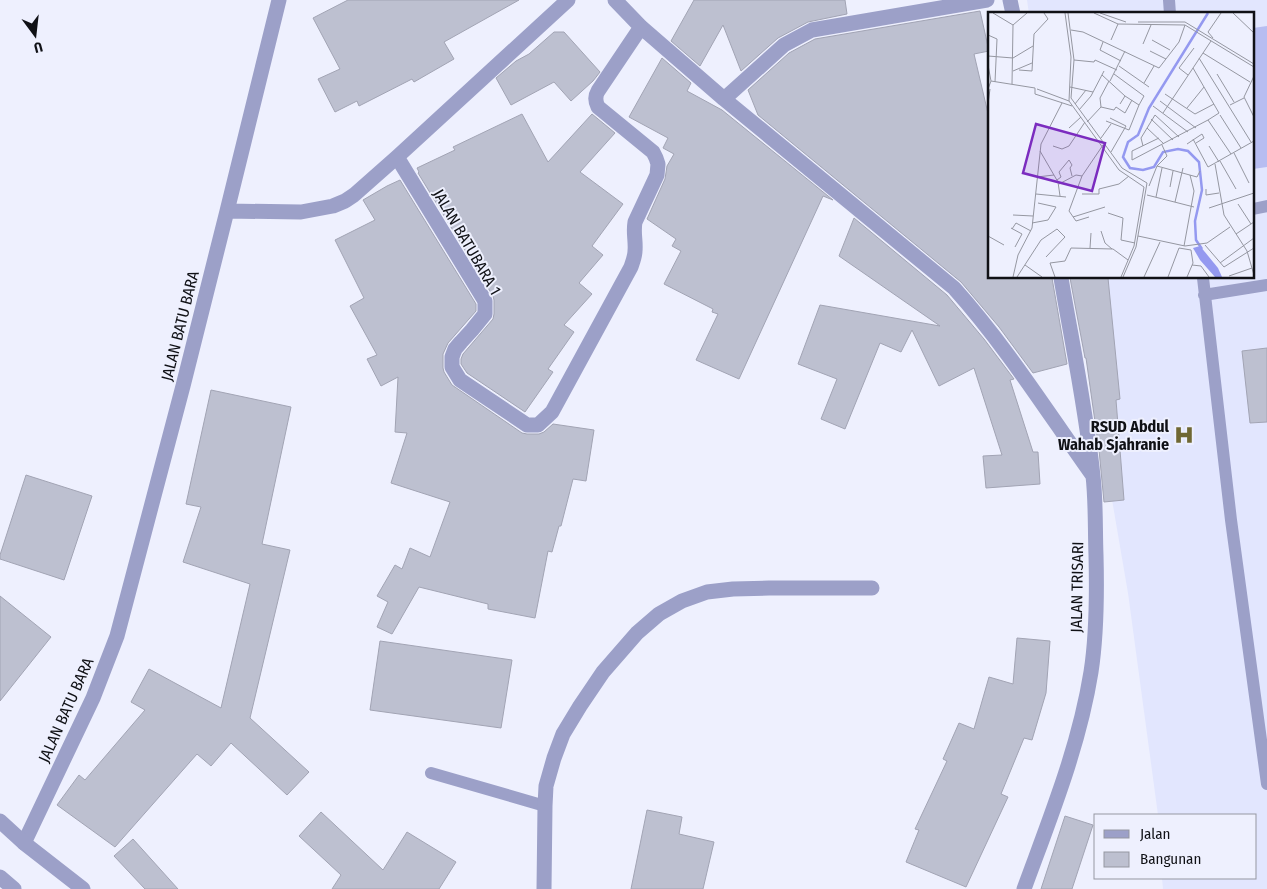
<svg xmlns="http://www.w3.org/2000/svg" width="1267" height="889" font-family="'Fira Sans Condensed',sans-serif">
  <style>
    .built { fill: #e2e6fe }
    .green { fill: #b7bdf1 }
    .building { fill: #bdc0d0; stroke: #a2a4b4 }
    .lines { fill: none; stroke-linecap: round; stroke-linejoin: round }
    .service { stroke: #9ca0c8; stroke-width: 12 }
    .minor { stroke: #9ca0c8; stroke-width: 15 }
    .tertiary { stroke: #9ca0c8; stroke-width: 15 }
    .labels { text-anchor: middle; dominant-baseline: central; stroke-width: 4; stroke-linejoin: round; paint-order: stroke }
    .street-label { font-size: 16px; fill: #101116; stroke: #eef0fe }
    .poi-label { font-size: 16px; font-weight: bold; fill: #101116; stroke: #eef0fe; text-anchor: end }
    .inset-river { fill: none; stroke: #9499f0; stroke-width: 2.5 }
    .inset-road { fill: none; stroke: #9597a1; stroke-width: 1 }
    .view { fill: #7b2cbf; fill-opacity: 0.15; stroke: #7b2cbf; stroke-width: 2.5 }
    .inset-edge { fill: none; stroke: #101116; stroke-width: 2.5 }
  </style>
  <rect width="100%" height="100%" fill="#eef0fe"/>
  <!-- built -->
  <path class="built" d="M1027,0H1267V889H1163L1162,878H1256V815H1158L1128,593L1074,278H1253V14H1029Z"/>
  <!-- green -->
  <path class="green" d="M1267,26V167L1253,169V28Z"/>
  <!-- building -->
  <path class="building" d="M348,0H519L444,42L454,59L414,82L412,79L359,106L357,101L335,112L318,79L340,69L313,18Z
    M694,0H845L847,14L808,22L778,38L741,71L723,25L700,66L671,41Z
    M980,11L989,51L974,54L990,122V278H1052L1067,364L1033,373L999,327L961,282L758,115L748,90L789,53L815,39Z
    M554,32H564L600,72L593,81L571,101L554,82L511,105L496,78L516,61L529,54Z
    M662,58L691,83L687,91L722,110L833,200L823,196L739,379L696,360L718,314L712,312L713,309L664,284L681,251L672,246L676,239L647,219L665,179L667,166L674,154L663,148L668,138L629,117Z
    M522,114L548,162L592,114L615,133L580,172L623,204L592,246L603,255L579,283L592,294L564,325L574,332L548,369L553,372L525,412L467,373L461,364V359L463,354L493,319L494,314V300L493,296L418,173L419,172L417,168L455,150L453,147Z
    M400,180L476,304V311L448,343L443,354V368L444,372L452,385L522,433L527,434H539L544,432L553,424L594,430L586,481L573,479L561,526H559L552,552L548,551L535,618L488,609V604L419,587L392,634L377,627L388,602L377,596L395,565L402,569L410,548L430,557L450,502L391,483L407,433L395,432L398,377L381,386L367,359L377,355L350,306L364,298L335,240L375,220L363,200L387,186Z
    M854,218L947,295L984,339L1014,379L1010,380L1033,452H1038L1040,484L986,488L983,456L1002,455L974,368L939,386L912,330L901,352L880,343L845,429L821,419L837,379L798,364L820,305L940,326L839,256Z
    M1070,278H1108L1120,399L1116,400L1124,500L1104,502L1099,450L1086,358H1085Z
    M1267,348V422L1250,423L1242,351Z
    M211,390L291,407L262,544L290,550L250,718L309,772L287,795L231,743L211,766L197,754L115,847L57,805L79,775L85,780L145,710L131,702L149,669L221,708L250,584L183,562L201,507L186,504Z
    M26,475L92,496L64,580L0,559V555Z
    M0,596L51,637L0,701Z
    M1017,638L1050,641L1046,693L1032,740L1024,738L1001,794L1008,797L966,887L906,862L919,830L915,829L947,761L943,759L959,723L974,729L989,677L1013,684Z
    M380,641L512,660L501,728L370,710Z
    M647,810L682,817L679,834L714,842L703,889H631Z
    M321,812L383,870L407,832L456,862L439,889H332L341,875L299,836Z
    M1065,816L1093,825L1072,889H1041Z
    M133,839L178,889H145L114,856Z"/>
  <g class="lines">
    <!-- service -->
    <path class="service" d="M1169,0L1170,14
      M1253,209L1267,206
      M1203,278L1231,520L1267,784
      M1204,295L1267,285
      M431,773L545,806"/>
    <!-- minor -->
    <path class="minor" d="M615,0L641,27L724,99L954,288C1006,346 1048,413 1093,476
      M1010,0L1013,14
      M724,99L784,45L812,30L987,0
      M397,157L485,301V314L472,330L461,342L455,349L452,357V367L460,380L527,425H538L552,412L631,267C633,261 635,256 635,251C636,241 633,233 635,222L657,175L658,164L656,158L653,152L598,107C595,101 595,96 598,91L641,27
      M227,211L279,0
      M24,843L93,698L117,636L183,386L227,211L301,212L333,206L345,201L354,195L397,157L568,0
      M544,889L545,806L546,786L554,758L563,734L580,706L603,672L637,633L659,614L682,601L707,592L733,589L769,588H872
      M1024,889C1050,818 1079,747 1091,672C1097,633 1097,594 1096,555C1095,529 1096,502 1093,476C1086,409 1072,343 1061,278"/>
    <!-- tertiary -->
    <path class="tertiary" d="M0,821L24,843L83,889
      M0,877L14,889"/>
  </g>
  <!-- icons -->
  <defs>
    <symbol id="hospital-bare" viewBox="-9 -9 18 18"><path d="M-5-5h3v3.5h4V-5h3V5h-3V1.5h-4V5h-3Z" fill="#6f6733" stroke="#eef0fe" stroke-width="2.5" paint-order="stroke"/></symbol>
  </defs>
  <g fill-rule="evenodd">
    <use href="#hospital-bare" x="1170" y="421" width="28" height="28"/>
  </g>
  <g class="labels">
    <!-- street labels -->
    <g class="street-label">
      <text transform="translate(467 242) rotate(60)">JALAN BATUBARA 1</text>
      <text transform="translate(180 326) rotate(-76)">JALAN BATU BARA</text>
      <text transform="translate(1077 587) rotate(-89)">JALAN TRISARI</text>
      <text transform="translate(66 710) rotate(-66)">JALAN BATU BARA</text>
    </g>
    <!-- poi labels -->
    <g class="poi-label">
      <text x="1169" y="426">RSUD Abdul<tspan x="1169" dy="18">Wahab Sjahranie</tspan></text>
    </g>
  </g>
  <!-- overview -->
  <g transform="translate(988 12)">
    <rect width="266" height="266" fill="#eef0fe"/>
    <path d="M212,234L230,256L234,265H227L212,248L205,236Z" fill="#9499f0"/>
    <path class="inset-river" d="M214,237L208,228L207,209L214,178L211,150L200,139L190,137L175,140L166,155L155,158L142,156L135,145L140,130L150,123L161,96L220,1"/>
    <path class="inset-road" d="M5,1L25,13M77,1L83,45L81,89L131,158L156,175L146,234L133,265M80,1L86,48L83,86L134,156L159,171L148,235L135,265M106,1L130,12L197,13L266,55M112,1L138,10M245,1L266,21M150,10H197L266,52M25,13L39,1M83,18L95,20L171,56L191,30L197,13M0,23L9,27L7,70M225,26L220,20L233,1M123,28L130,12M164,28L182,38M115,30L112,38L133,49M155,32L163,13M162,39L178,47M215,41L262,70M0,44L25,46L45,34M211,46L263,130M86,48L106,50L107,48L129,58M0,53L3,69M131,54L161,75M205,56L231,101L220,108M31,58L44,59L46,22L60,7L56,1M25,59L44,51M126,62L156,84L151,93M229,62L246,90M114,63L137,84L132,92M200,63L191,56L206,36M266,64L256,85L266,105M122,69L137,39M156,71L166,54M24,72L25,13M82,75L105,80M47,76V82L84,94M0,77L3,69L47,76M49,77L81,89M177,82L207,102L226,92M172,89L208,116M0,92L2,77M87,92L98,78M242,93L256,86M165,94L200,120M113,95L126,98L128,95L137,101L144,88M113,95L112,86L121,69M199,96L216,75M91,98L103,84L116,59M175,101L223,29M232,103L253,136M122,106L138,114L123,140M163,107L185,128M118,109L141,118L151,93L137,84M99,110L113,95M81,116L93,105M159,116L176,132M113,126L123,112M171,126L144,139V148L220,108L243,142M205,127L220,155L266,129M199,132L214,122L216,126L208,131M65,134L74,137L81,134L97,110M155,134L153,126L167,103L191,125M221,134L231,150M52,139L70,170L72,184M246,141L261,171M232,149L248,177M227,152L236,203L259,239L266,263M169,154L179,144L174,133M94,164L81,199L88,209L101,205M49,165L66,163M69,168L73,165L71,160L81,148L84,153L82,156L84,164M71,172L88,163L94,164L115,133M161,174L169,154L209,165L212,159M182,175L185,159M218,177V183L231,181M48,182L78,185M94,182H111V177L131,172L141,164M159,183L206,195M168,185L174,156M187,190L195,156M250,192L263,212M221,196L266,181M120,201L135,206L133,228L147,231M25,203L45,204M85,205L117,195M44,211L60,208L68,195L50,191M23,216L34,222L27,235M24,217L28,211L43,219M113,219L117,231L124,237M248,222L266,210M0,224L16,233M150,224L197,234L219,231L242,215M217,233L236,255L266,236M196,234L206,179L202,163M102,236L103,221M191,236L203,238L205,251L199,265M232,251L266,226M37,253L54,265M204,253L213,254L221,265M241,264L264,256M25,265L30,243L44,216L53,132L74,91M29,265L53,228L69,217L77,225L58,245M67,265L62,251L77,249L83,236L125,237L140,248M156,265L172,230M180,265L191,236"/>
    <path class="view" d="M48,112L117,131L104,179L35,161Z"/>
    <rect width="266" height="266" class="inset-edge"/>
  </g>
  <!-- legend -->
  <rect x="1094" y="814" width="162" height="65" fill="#eef0fe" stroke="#9597a1"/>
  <rect x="1104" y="830" width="25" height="8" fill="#9ca0c8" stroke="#9597a1"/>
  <text x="1140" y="839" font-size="15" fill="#101116">Jalan</text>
  <rect x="1104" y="852" width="25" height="15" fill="#bdc0d0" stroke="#9597a1"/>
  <text x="1140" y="864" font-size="15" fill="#101116">Bangunan</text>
  <!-- north arrow -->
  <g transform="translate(35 35) rotate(165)" stroke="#eef0fe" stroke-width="4" paint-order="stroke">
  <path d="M0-4L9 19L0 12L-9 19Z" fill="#101116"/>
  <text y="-8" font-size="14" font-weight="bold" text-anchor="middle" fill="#101116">U</text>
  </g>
</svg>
